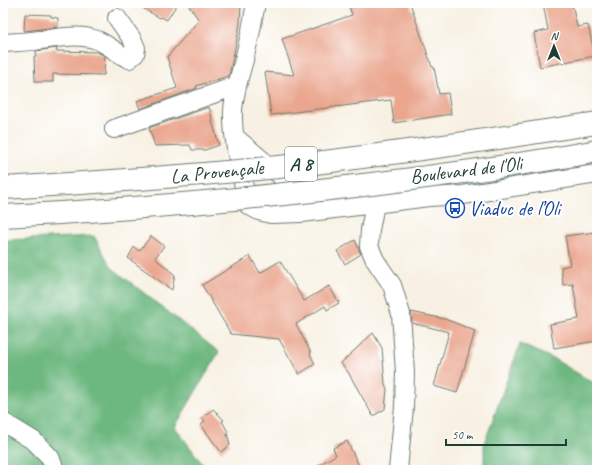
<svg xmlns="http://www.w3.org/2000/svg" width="600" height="473" font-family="Caveat,sans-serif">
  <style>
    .forest { fill: #6db880; stroke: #467a5a }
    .building { fill: #eaa68e }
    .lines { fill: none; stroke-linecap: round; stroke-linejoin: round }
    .minor-casing { stroke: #6b7c71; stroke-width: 20 }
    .minor { stroke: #fff; stroke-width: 18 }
    .highway-bridge-casing { stroke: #6b7c71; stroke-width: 24; stroke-linecap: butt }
    .highway-bridge { stroke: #fff; stroke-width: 22 }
    .labels { text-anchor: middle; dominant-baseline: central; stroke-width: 4; stroke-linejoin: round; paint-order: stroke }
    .shield { fill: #fff; stroke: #627771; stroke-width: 1 }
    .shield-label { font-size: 19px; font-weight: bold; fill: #1f3d34 }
    .street-label { font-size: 20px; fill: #1f3d34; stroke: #fff }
    .transit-label { font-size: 20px; fill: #164399; stroke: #fff; text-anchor: start }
  </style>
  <rect width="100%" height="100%" fill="#fff"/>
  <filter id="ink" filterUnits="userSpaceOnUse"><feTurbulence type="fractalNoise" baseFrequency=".025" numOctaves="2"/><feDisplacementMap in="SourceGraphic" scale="8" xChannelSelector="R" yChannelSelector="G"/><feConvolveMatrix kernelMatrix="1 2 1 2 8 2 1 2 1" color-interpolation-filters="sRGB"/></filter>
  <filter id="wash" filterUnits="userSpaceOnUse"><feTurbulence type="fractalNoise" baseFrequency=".012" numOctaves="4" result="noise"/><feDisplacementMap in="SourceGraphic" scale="16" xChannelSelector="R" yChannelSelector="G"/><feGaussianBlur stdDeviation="0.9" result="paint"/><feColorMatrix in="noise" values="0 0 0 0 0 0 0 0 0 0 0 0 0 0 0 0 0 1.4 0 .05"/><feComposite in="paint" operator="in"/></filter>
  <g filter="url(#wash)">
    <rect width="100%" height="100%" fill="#f8f1e3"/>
    <!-- forest -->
    <path class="forest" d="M94,236L111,267L219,352L175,427L207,470H3V240Z
      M520,344L554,359L597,385V470H484V444Z"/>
    <g id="blocks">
      <!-- building -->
      <path class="building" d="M134,3H178L167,20L161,17L160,18Z
        M187,3H241L240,24L229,76L196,86L197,88L140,109L137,101L177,88L167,57L199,20Z
        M348,3H410L432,67H434L439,94L448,93L451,114L394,123L391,100L271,115L265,72L294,75L282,39L352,15Z
        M543,3H572L577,27L588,25L595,56L540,67L534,33L548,30Z
        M25,14L51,15V17L58,18V27L24,31Z
        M57,48L56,51L97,52L105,56L104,75L53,74V82H35L34,56H36V51Z
        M209,107L213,121H212L219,145L205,150H192L190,145L155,146L149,128Z
        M595,232L597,246V341L554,348L550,324L579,319L573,284L563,285L561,267L570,265L565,236Z
        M151,236L164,246L155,258L175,275L172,290L128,258L134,247L139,251Z
        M355,240L361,254L345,264L337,251Z
        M250,256L260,273L280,261L304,301L329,286L339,303L327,310L325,306L296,324L311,353L310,354L315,364L299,374L279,339L231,334L202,285Z
        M411,312L445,319L475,331L457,393L434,386L449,332L412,323Z
        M373,333L382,348L385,384L387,389L385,409L373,416L348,372L341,363Z
        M213,409L224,420L222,421L228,432L227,433L230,445L221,452L201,425L205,421L202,418Z
        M347,441L361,470H310L336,455L333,448Z"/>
    </g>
  </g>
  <g filter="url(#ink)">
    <use href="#blocks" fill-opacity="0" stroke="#6b7c71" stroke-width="1"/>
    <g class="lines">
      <defs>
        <path id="minor" d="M256,3C253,22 249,41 244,60C239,77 234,94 233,111C232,142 242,175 248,205L259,211L271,214L302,213L429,197L463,195L597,174
          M3,43C15,42 28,42 40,40C59,38 79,33 97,40C109,45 118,54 129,59L135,54L136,48L132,39L117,18
          M114,129L227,89H236
          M235,137L289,183L310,196
          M375,204L370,230L369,246L375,260L392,285L401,314L405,372L404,407L398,470
          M3,422L34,441L50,457L55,470"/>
      </defs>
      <!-- minor casing -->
      <use href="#minor" class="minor-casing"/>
      <!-- minor -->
      <use href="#minor" class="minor"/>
      <defs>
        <path id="highway-bridge" d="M3,188C104,182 206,175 307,164C404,152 501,138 597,123
          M3,216C132,210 260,198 388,182C458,173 528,164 597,151"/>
      </defs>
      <!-- highway-bridge casing -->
      <use href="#highway-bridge" class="highway-bridge-casing"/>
      <!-- highway-bridge -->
      <use href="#highway-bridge" class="highway-bridge"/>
    </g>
  </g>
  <!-- icons -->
  <defs>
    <symbol id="bus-ring" viewBox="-11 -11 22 22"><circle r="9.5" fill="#fff" stroke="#1a4fb4" stroke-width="1.5"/><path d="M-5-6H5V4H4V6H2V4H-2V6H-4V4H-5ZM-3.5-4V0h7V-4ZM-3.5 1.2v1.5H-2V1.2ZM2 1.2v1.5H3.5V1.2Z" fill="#1a4fb4"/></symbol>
  </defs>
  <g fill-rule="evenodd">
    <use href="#bus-ring" x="444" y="197" width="22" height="22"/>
  </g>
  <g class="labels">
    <!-- shield labels -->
    <rect class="shield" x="285" y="147" width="32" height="34" rx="3"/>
    <g class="shield-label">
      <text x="301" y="164">A 8</text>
    </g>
    <!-- street labels -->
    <g class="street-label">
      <text transform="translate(466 170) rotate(-7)">Boulevard de l'Oli</text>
      <text transform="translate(217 172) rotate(-6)">La Provençale</text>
    </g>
    <!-- transit labels -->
    <g class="transit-label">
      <text x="469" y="208">Viaduc de l’Oli</text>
    </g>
  </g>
  <!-- margin -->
  <rect width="600" height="473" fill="none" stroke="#fff" stroke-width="16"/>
  <!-- north arrow -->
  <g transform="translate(554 46)" stroke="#ffffff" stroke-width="3" paint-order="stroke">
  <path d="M0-3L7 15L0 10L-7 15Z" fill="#1f3d34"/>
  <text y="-6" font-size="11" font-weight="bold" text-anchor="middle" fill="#1f3d34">N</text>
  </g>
  <!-- scale -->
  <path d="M446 439v6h120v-6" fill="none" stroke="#1f3d34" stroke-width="2"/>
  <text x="452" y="439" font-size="12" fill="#1f3d34" stroke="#ffffff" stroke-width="3" paint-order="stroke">50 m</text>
</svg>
